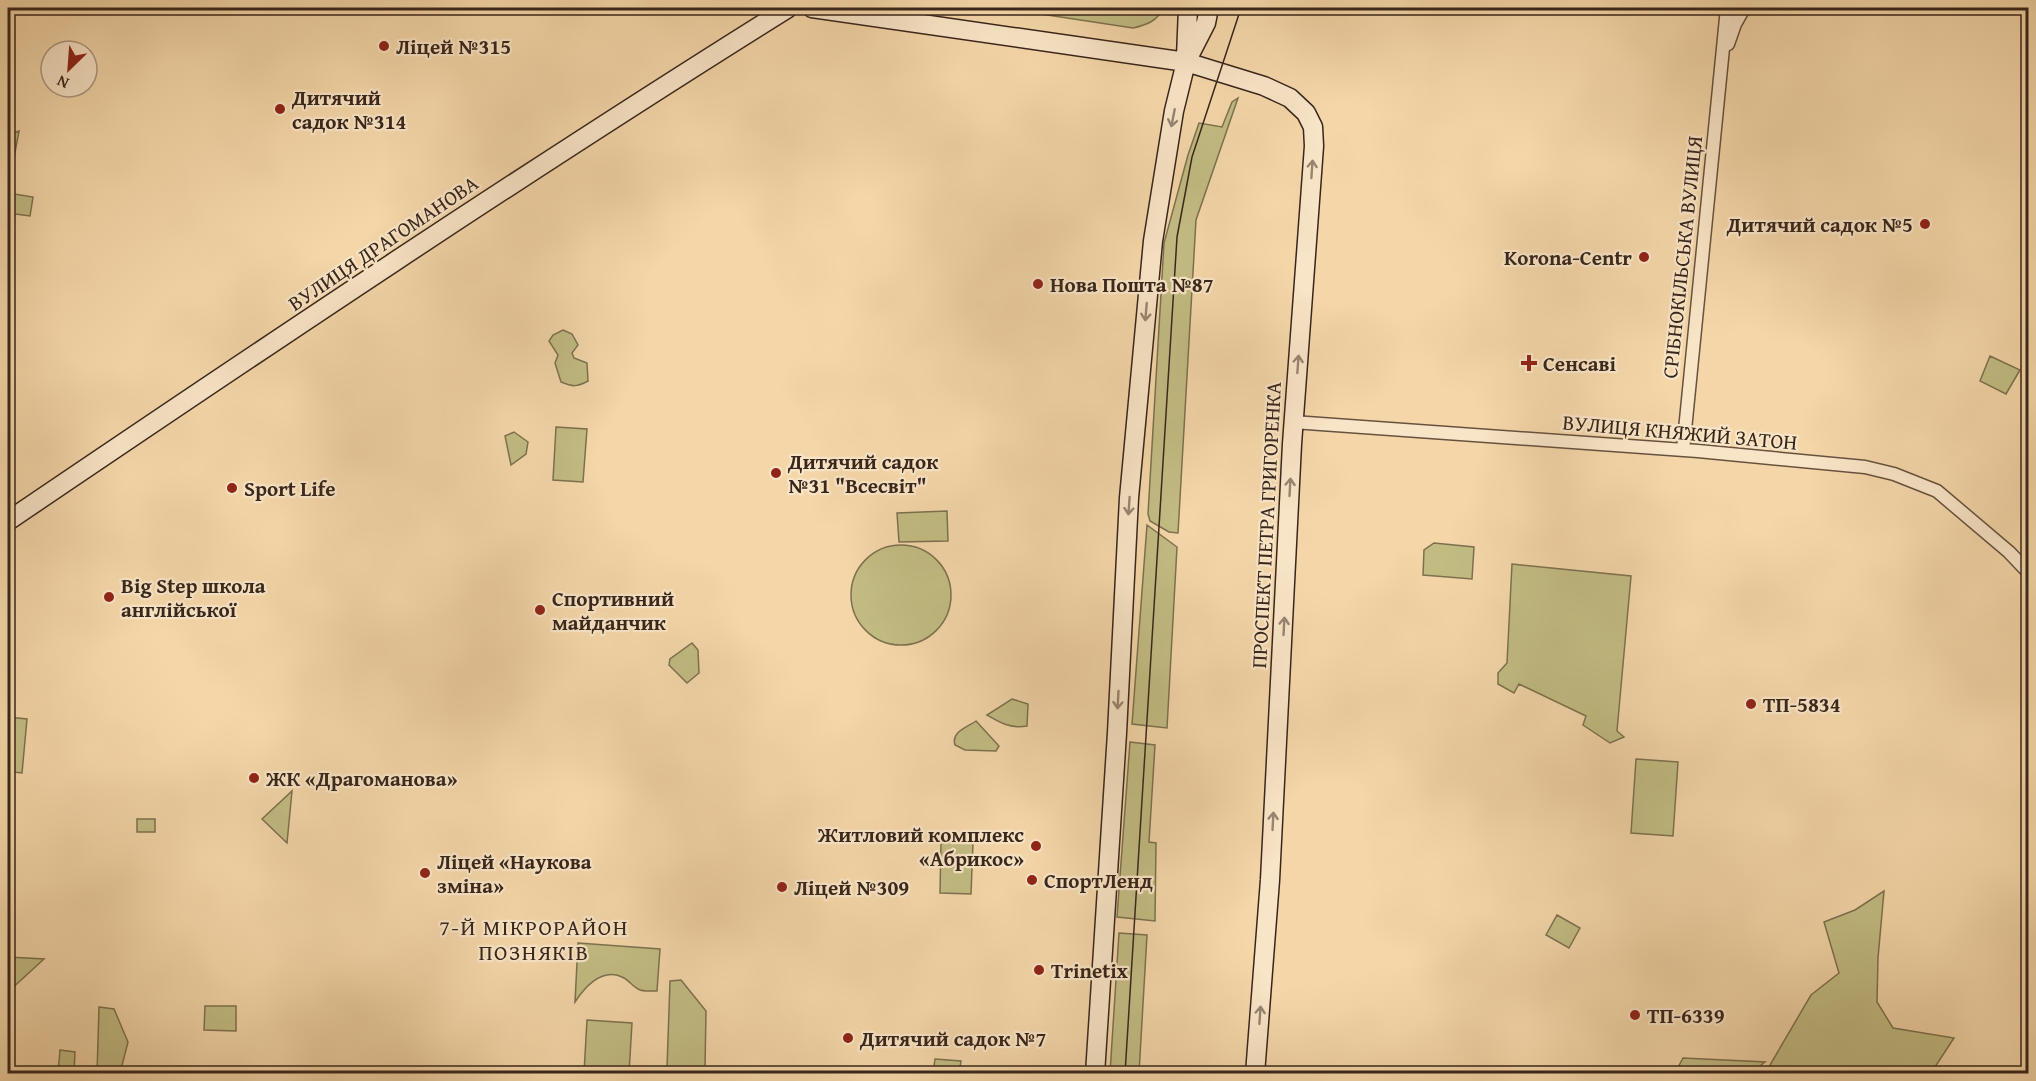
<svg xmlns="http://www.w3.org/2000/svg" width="2036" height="1081" font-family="'Gentium Book Plus',serif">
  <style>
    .green { fill: #c2bc83; stroke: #7d714f; stroke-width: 1.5 }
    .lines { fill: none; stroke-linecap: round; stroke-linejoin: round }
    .street-casing { stroke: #67523e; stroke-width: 15 }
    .secondary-casing { stroke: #38261b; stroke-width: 21 }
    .street { stroke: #f8e4c6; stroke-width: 12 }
    .secondary { stroke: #f8e4c6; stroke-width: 18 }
    .tram { stroke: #38261b; stroke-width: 1.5 }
    .oneway { stroke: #988570 }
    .poi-dot { fill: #8f2418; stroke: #f8e4c6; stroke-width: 2 }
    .labels { text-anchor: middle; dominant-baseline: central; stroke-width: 4.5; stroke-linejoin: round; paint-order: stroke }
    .poi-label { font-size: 21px; font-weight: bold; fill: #38261b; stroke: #f8e4c6; text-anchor: start }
    .street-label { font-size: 21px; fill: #38261b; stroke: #f8e4c6 }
    .neighbourhood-label { font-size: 22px; letter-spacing: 1.5px; fill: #38261b; stroke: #f8e4c6 }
  </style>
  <rect width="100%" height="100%" fill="#f4d6a8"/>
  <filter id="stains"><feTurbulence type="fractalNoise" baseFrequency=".00333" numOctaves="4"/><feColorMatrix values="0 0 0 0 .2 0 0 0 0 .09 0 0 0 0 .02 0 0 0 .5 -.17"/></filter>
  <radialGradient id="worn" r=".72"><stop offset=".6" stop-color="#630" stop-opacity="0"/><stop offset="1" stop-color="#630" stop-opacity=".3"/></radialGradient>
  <!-- green -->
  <path class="green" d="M1002,8H1163C1158,21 1146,25 1133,28Z
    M1238,98L1196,220L1178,533L1169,532L1150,521L1148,514L1164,243L1188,155L1199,123L1222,127L1232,102Z
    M19,131L8,190V135Z
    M8,193L33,197L30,216L8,213Z
    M563,330L572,334L578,345L572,353L574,358L587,363L588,381C577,387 573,387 561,382L555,363L558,355L549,341L553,335Z
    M1990,356L2020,370L2006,394L1980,381Z
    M556,427L587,429L583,482L553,480Z
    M514,432L528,442L526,454L511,465L505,436Z
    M947,511L948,541L899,542L897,513Z
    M1147,525L1177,547L1167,728L1132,724Z
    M1434,543L1474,547L1472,579L1423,575L1424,550Z
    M851 595a50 50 0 1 1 100 0a50 50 0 1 1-100 0Z
    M1512,564L1631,576L1617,731L1624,737L1610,743L1583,725L1586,716L1519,684L1514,693L1498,684V673L1507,663Z
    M692,643L698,650L699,673L687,683L669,665L670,659Z
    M1012,699L1028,704L1027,726C1011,729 1001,723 987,715Z
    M8,717L27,719L22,773L13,772L10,788H8Z
    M976,721L999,746L996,751L965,750L955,745C951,732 966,728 976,721Z
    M1130,742L1155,745L1149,842L1156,843L1155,921L1117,917Z
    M1636,759L1678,762L1673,836L1631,833Z
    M292,791L287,843L262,819Z
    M137,819H155V832H137Z
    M941,842L973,843L971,894L940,893Z
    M1884,891L1878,958L1877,1002L1893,1028L1954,1038L1935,1067L1892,1070L1891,1073H1769L1770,1065L1811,995L1839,973L1824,922L1855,910Z
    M1557,915L1580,928L1569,948L1546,935Z
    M1119,933L1147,935L1139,1073H1110Z
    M578,943L660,949L657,991C651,991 643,992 638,989C632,986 629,980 622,977C602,968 585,987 575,1002Z
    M8,957L44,959L8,992Z
    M681,980L706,1011L705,1069L667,1068L670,981Z
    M205,1006H236V1031L204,1030Z
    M99,1007L114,1009L128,1042L120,1073H97Z
    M587,1020L632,1023L629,1073H584Z
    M60,1050L75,1052L74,1073H58Z
    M1683,1058L1765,1062L1751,1073H1675Z
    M935,1059L961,1061L959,1073H933Z"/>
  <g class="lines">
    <defs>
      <path id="street" d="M1728,44L1735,24L1744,8
        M1293,422L1698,451L1865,467L1894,474L1937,491L2009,552L2028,572
        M1683,450L1727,8"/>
      <path id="secondary" d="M812,8L1186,62L1264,86L1290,98L1306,113L1313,127L1314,146L1292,444L1270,880L1255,1074
        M1186,57L1188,8
        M8,521C265,347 524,173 788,8
        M1095,1074L1117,733L1129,498L1153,241L1174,111L1186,62L1206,23L1209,8"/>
    </defs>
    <!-- street casing -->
    <use href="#street" class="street-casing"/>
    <!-- secondary casing -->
    <use href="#secondary" class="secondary-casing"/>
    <!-- street -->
    <use href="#street" class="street"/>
    <!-- secondary -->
    <use href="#secondary" class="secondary"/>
    <!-- tram -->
    <path class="tram" d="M1125,1074L1177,237L1192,157L1241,8"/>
  </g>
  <!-- one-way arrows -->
  <defs><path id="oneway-shaft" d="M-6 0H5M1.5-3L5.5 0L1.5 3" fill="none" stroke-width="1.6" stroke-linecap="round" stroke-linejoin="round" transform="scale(1.5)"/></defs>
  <g class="oneway">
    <use href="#oneway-shaft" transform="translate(1173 118) rotate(101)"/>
    <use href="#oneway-shaft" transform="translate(1312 169) rotate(-86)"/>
    <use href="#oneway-shaft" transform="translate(1146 312) rotate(95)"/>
    <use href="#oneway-shaft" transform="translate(1298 364) rotate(-86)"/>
    <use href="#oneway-shaft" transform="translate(1290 487) rotate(-87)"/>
    <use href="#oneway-shaft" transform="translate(1129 506) rotate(94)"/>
    <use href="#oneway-shaft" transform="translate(1284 626) rotate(-87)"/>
    <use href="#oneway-shaft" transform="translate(1118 700) rotate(93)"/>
    <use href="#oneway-shaft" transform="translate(1273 821) rotate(-87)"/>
    <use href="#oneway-shaft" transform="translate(1260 1015) rotate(-86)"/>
  </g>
  <!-- markers -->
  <g class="poi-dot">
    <circle cx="384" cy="46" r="6"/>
    <circle cx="280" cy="109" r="6"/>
    <circle cx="1925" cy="224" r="6"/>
    <circle cx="1644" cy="257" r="6"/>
    <circle cx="1038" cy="284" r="6"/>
    <path d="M1526 354h6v6h6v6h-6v6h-6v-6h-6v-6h6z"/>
    <circle cx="776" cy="473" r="6"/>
    <circle cx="232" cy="488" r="6"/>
    <circle cx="109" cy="597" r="6"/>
    <circle cx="540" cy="610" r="6"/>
    <circle cx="1751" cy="704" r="6"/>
    <circle cx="254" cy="778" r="6"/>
    <circle cx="1036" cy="846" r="6"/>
    <circle cx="425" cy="873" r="6"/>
    <circle cx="1032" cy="880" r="6"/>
    <circle cx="782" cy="887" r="6"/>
    <circle cx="1039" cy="970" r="6"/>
    <circle cx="1635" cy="1015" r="6"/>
    <circle cx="848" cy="1038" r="6"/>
  </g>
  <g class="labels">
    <!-- poi labels -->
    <g class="poi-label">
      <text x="396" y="46">Ліцей №315</text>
      <text x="292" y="97">Дитячий<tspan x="292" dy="24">садок №314</tspan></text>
      <text x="1913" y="224" text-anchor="end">Дитячий садок №5</text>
      <text x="1632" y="257" text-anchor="end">Korona-Centr</text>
      <text x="1050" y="284">Нова Пошта №87</text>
      <text x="1543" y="363">Сенсаві</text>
      <text x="788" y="461">Дитячий садок<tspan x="788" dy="24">№31 "Всесвіт"</tspan></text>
      <text x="244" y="488">Sport Life</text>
      <text x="121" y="585">Big Step школа<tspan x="121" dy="24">англiйськоï</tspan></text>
      <text x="552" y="598">Спортивний<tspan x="552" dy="24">майданчик</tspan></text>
      <text x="1763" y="704">ТП-5834</text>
      <text x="266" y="778">ЖК «Драгоманова»</text>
      <text x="1024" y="834" text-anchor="end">Житловий комплекс<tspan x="1024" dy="24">«Абрикос»</tspan></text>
      <text x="437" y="861">Ліцей «Наукова<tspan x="437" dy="24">зміна»</tspan></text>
      <text x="1044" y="880">СпортЛенд</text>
      <text x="794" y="887">Ліцей №309</text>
      <text x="1051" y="970">Trinetix</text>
      <text x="1647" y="1015">ТП-6339</text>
      <text x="860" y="1038">Дитячий садок №7</text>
    </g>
    <!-- street labels -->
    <g class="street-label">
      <text transform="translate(383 243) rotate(-34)">ВУЛИЦЯ ДРАГОМАНОВА</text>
      <text transform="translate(1682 257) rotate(-84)">СРІБНОКІЛЬСЬКА ВУЛИЦЯ</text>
      <text transform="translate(1680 432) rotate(5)">ВУЛИЦЯ КНЯЖИЙ ЗАТОН</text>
      <text transform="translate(1266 525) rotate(-87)">ПРОСПЕКТ ПЕТРА ГРИГОРЕНКА</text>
    </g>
    <!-- neighbourhood labels -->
    <g class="neighbourhood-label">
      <text x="534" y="927">7-Й МІКРОРАЙОН<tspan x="534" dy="25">ПОЗНЯКІВ</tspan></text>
    </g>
  </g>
  <!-- margin -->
  <rect width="2036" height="1081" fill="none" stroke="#f4d6a8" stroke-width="30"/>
  <rect x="9" y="9" width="2018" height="1063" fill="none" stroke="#38261b" stroke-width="3"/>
  <rect x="15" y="15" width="2006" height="1051" fill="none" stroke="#38261b" stroke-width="1.5"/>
  <!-- north arrow -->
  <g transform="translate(69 69) rotate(205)"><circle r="28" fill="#f8e4c6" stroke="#ab9882" stroke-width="1.5"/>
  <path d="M0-4.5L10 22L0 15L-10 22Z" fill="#8f2418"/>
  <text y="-9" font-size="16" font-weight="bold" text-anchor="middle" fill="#38261b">N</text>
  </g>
  <rect width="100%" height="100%" filter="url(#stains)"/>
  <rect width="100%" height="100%" fill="url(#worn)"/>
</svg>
